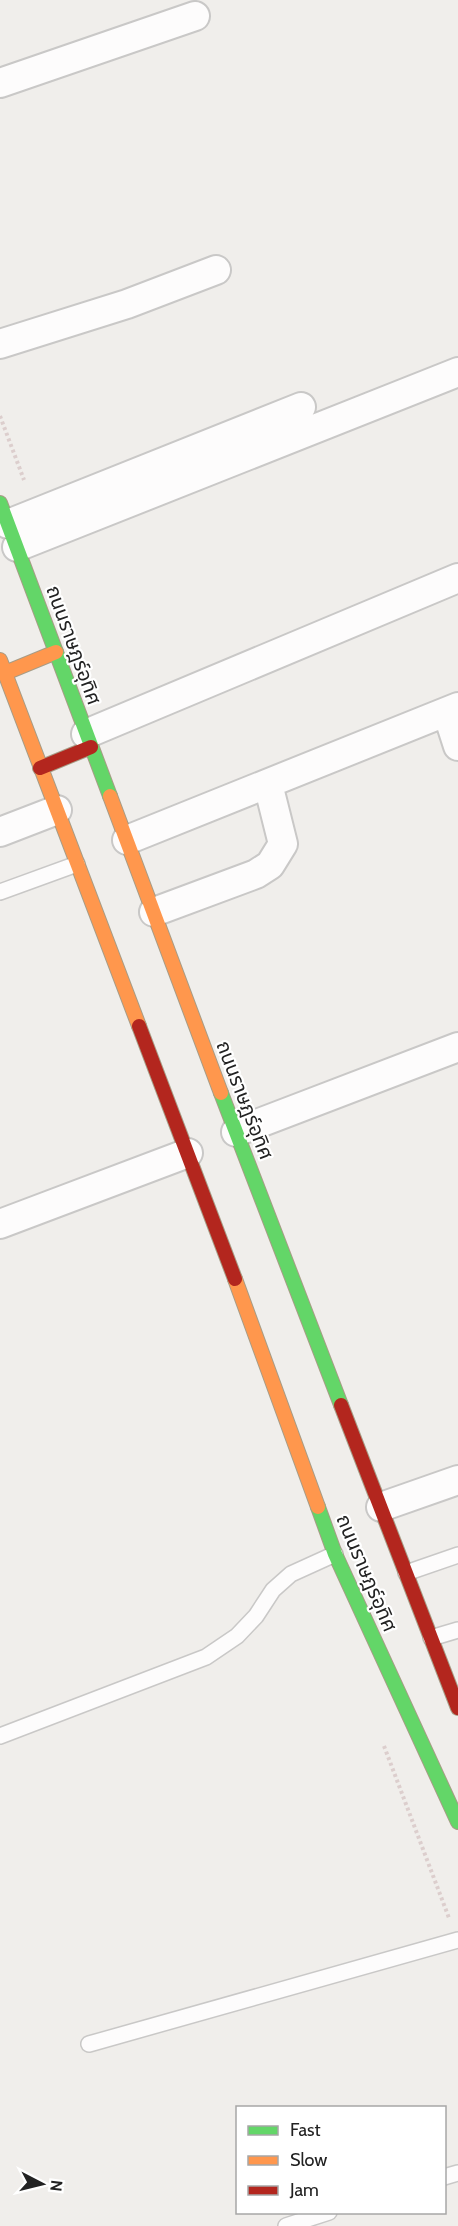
<svg xmlns="http://www.w3.org/2000/svg" width="458" height="2226" font-family="Cabin,'Noto Sans Thai',sans-serif">
  <style>
    .lines { fill: none; stroke-linecap: round; stroke-linejoin: round }
    .lane-casing { stroke: #c9c8c7; stroke-width: 18 }
    .street-casing { stroke: #c9c8c7; stroke-width: 32 }
    .fast-casing { stroke: #a79c86; stroke-width: 16 }
    .slow-casing { stroke: #a79c86; stroke-width: 16 }
    .jam-casing { stroke: #a79c86; stroke-width: 16 }
    .path { stroke: #dccecd; stroke-width: 4; stroke-dasharray: 3 3; stroke-linecap: butt }
    .lane { stroke: #fdfcfc; stroke-width: 15 }
    .street { stroke: #fdfcfc; stroke-width: 28 }
    .fast { stroke: #63d668; stroke-width: 14 }
    .slow { stroke: #ff974d; stroke-width: 14 }
    .jam { stroke: #b3261e; stroke-width: 14 }
    .labels { text-anchor: middle; dominant-baseline: central; stroke-width: 4.5; stroke-linejoin: round; paint-order: stroke }
    .street-label { font-size: 20px; fill: #222; stroke: #fff }
  </style>
  <rect width="100%" height="100%" fill="#f0eeeb"/>
  <g class="lines">
    <defs>
      <path id="lane" d="M0,892L77,864
        M406,1573L458,1555
        M431,1638L458,1630
        M0,1736L206,1657L237,1636L256,1616L273,1590L291,1574L335,1554
        M89,2044L458,1940
        M444,2177L458,2173
        M286,2226L329,2212"/>
      <path id="street" d="M0,83L195,16
        M0,344L127,304L216,270
        M8,524L301,407
        M17,547L458,372
        M447,712L458,746
        M86,734L458,578
        M0,832L57,810
        M127,840L458,707
        M154,912L256,874L270,865L283,844L268,784
        M236,1132L458,1047
        M0,1224L188,1153
        M381,1507L458,1480"/>
      <path id="fast" d="M0,503L110,796
        M221,1093L341,1405
        M318,1507L335,1554L458,1822"/>
      <path id="slow" d="M0,660L139,1026
        M5,673L56,652
        M110,796L221,1093
        M235,1279L318,1507"/>
      <path id="jam" d="M40,768L91,747
        M139,1026L235,1279
        M341,1405L458,1708"/>
    </defs>
    <!-- lane casing -->
    <use href="#lane" class="lane-casing"/>
    <!-- street casing -->
    <use href="#street" class="street-casing"/>
    <!-- fast casing -->
    <use href="#fast" class="fast-casing"/>
    <!-- slow casing -->
    <use href="#slow" class="slow-casing"/>
    <!-- jam casing -->
    <use href="#jam" class="jam-casing"/>
    <!-- path -->
    <path class="path" d="M0,416L24,480
      M384,1746L449,1918"/>
    <!-- lane -->
    <use href="#lane" class="lane"/>
    <!-- street -->
    <use href="#street" class="street"/>
    <!-- fast -->
    <use href="#fast" class="fast"/>
    <!-- slow -->
    <use href="#slow" class="slow"/>
    <!-- jam -->
    <use href="#jam" class="jam"/>
  </g>
  <g class="labels">
    <!-- street labels -->
    <g class="street-label">
      <text transform="translate(74 645) rotate(70)">ถนนราษฎร์อุทิศ</text>
      <text transform="translate(245 1100) rotate(69)">ถนนราษฎร์อุทิศ</text>
      <text transform="translate(367 1573) rotate(67)">ถนนราษฎร์อุทิศ</text>
    </g>
  </g>
  <!-- legend -->
  <rect x="236" y="2106" width="210" height="108" fill="#ffffff" stroke="#a7a7a7" stroke-width="1.5"/>
  <rect x="248" y="2126" width="30" height="9" fill="#63d668" stroke="#a7a7a7" stroke-width="1.5"/>
  <text x="290" y="2136" font-size="18" fill="#222222">Fast</text>
  <rect x="248" y="2156" width="30" height="9" fill="#ff974d" stroke="#a7a7a7" stroke-width="1.5"/>
  <text x="290" y="2166" font-size="18" fill="#222222">Slow</text>
  <rect x="248" y="2186" width="30" height="9" fill="#b3261e" stroke="#a7a7a7" stroke-width="1.5"/>
  <text x="290" y="2196" font-size="18" fill="#222222">Jam</text>
  <!-- north arrow -->
  <g transform="translate(42 2184) rotate(97)" stroke="#ffffff" stroke-width="4.5" paint-order="stroke">
  <path d="M0-4.5L10 22L0 15L-10 22Z" fill="#222222"/>
  <text y="-9" font-size="16" font-weight="bold" text-anchor="middle" fill="#222222">N</text>
  </g>
</svg>
